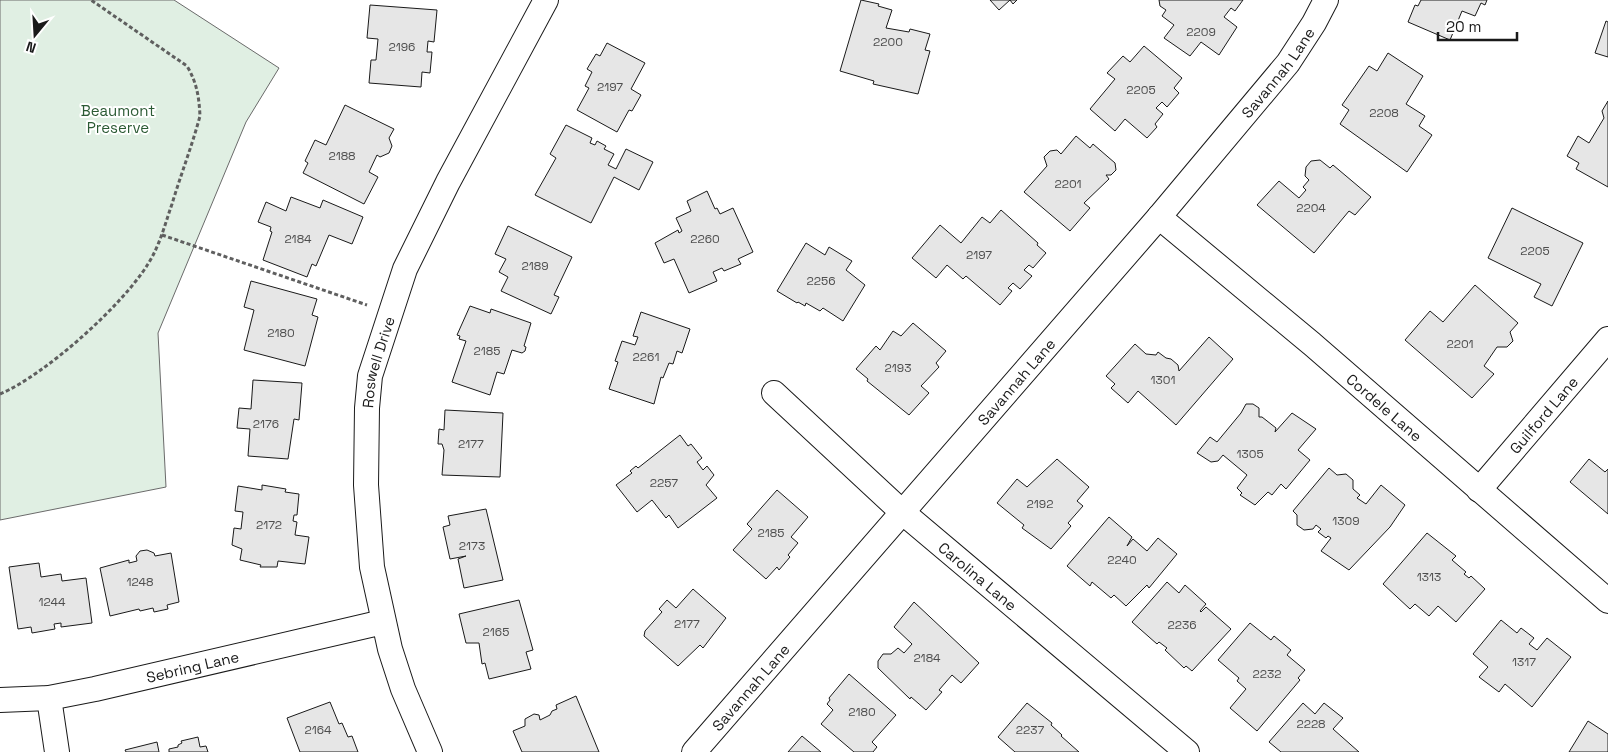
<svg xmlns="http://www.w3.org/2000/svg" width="1608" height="752" font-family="'Space Grotesk',sans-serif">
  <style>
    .green { fill: #e0efe3; stroke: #6a6a6a }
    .building { fill: #e6e6e6; stroke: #1a1a1a }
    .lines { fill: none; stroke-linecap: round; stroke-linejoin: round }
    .minor-casing { stroke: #1a1a1a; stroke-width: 26 }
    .path { stroke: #5f5f5f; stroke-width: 3; stroke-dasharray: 4 2.5; stroke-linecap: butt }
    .minor { stroke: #fff; stroke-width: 24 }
    .labels { text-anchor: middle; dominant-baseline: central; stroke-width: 4; stroke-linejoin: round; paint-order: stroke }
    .number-label { font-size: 12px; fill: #4d4d4d }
    .street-label { font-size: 15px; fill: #1a1a1a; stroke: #fff }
    .park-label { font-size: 15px; fill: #2b5a34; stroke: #fff }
  </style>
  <rect width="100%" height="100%" fill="#fff"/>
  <!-- green -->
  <path class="green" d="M0,0H174L279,68L246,122L158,333L166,487L0,520Z"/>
  <!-- building -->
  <path class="building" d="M861,0L879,4L878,6L892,10L886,28L909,32L910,29L930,34L925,50L930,51L918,94L873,84L874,81L840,71Z
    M990,0H1017L1013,4L1010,0L999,10Z
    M1159,0H1243L1235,11L1231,8L1224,17L1237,27L1219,55L1201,42L1190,56L1164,38L1174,25L1162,16L1166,10L1160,6Z
    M1421,0H1487L1485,5L1481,3L1475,16L1462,11L1450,40L1408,22L1415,5L1418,6Z
    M370,5L437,10L434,42L428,41L427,52H432L430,73L422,72L421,87L369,83L371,60H376L378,39L367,38Z
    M1606,21L1608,22V57L1595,53Z
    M607,43L645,63L631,89L641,95L632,111L629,110L617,132L577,110L589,88L585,86L592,72L587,69L596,54L600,56Z
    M1144,46L1182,78L1174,88L1179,93L1167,107L1162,102L1156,108L1163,114L1155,124L1157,127L1147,138L1125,119L1115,131L1090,109L1115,79L1107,73L1123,56L1130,62Z
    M1388,53L1423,76L1406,104L1425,116L1419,126L1432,135L1407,172L1340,124L1349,110L1342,105L1369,66L1377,71Z
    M1608,101V187L1576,169L1579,163L1567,156L1578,136L1589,143L1604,118L1602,111Z
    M345,105L394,129L389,138L392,146L389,153L380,157L377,155L369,172L378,177L364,204L303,173L308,163L305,161L315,140L326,145Z
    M566,125L592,138L590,143L595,145L597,141L606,146L604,149L614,154L608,165L616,169L626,149L653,162L639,190L614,177L591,223L535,195L556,158L550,154Z
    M1076,136L1090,148L1093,144L1115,163L1116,170L1111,175H1106L1109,179L1084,203L1090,208L1070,231L1024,192L1047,166L1044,157L1050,151L1057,150L1061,154Z
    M1320,160L1330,168L1333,165L1371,197L1355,215L1349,211L1314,253L1257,205L1279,181L1299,198L1306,190L1303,187L1309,180L1305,176L1306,167L1311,161Z
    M707,191L715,209L717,208L720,214L733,208L753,252L738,259L741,264L724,271L722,268L713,272L717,281L689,293L674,259L664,263L655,243L678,230L679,233L682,231L676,218L691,211L687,201Z
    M291,197L320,208L323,200L363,217L352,244L329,235L316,266L312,264L307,277L263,260L272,232L270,231L271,227L258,222L266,202L286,211Z
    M1512,208L1583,243L1552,306L1534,297L1541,284L1488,258Z
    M1001,210L1038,243L1037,245L1046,253L1033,268L1029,265L1024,270L1032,276L1020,289L1013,283L1008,288L1012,291L1000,305L966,276L963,279L947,265L936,278L912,258L940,225L961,243L982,217L990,223Z
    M508,226L572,257L554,295L559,297L551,314L501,291L508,277L499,272L506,259L495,254Z
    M806,243L825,255L829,247L852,261L846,270L865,285L843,321L823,308L820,311L806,303L805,306L798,302L797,303L777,291Z
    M251,281L317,299L312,315L318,317L305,366L244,350L254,310L244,307Z
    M1475,285L1518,323L1510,332L1513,341L1507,347H1497L1484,366L1494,374L1472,398L1405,340L1430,311L1443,322Z
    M470,306L490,313L491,309L531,323L524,346L526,347L525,351L522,353L512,350L504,374L497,372L490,395L452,382L466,341L459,339L460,336L457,335Z
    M641,312L690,329L682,353L677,351L673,364L669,363L663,378L661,377L654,404L609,389L618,362L615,361L622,341L635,345L638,337L633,336Z
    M913,323L946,351L936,363L939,367L921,386L929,393L909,415L867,381L868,379L856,369L876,346L880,350L893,331L901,336Z
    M1209,337L1233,359L1176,425L1138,391L1128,403L1111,388L1115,384L1106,376L1135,344L1146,354L1156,355L1158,352L1166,358L1171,359L1178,365L1179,371Z
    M253,380L302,383L299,420L294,419L288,459L248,456L250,429L237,428L239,408L251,409Z
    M1246,404H1253L1259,408V417H1262L1276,428L1275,432L1292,413L1316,429L1298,450L1310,460L1286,489L1281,484L1272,495L1268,492L1255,505L1240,495L1242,493L1237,488L1247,475L1223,455L1218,461L1211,462L1197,453L1210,437L1217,442L1241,413Z
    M445,410L503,413L500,477L442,475L444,450L442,444H438L439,429L444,430Z
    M680,435L688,446L691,444L702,458L697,462L703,470L707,466L714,475L706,485L717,498L678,528L669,515L666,518L652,500L637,512L616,485L632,473L630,471L636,466L638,468Z
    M1057,459L1089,487L1077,501L1083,506L1068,523L1071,526L1051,549L1022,528L1024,525L997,503L1017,479L1027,487Z
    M1589,459L1605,472L1608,469V514L1570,482Z
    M1329,468L1337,475L1346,474L1353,480V489L1360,495L1357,498L1366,504L1381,485L1405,505L1390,527L1349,570L1321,551L1331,538L1328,536L1326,538L1318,532L1321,529L1316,525L1313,529L1304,530L1297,525V515L1293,511Z
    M262,485L286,489L285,492L299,494L297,515H294L293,521L297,522L295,535L309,537L305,564L278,561L277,567H260L261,565L240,560L242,549L232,545L234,528L241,529L243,512L235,511L238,486L262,490Z
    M777,490L808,517L791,537L798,543L788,555L790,557L779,570L777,567L766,579L733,550L752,529L747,524Z
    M486,509L503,580L464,588L458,559L466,556L450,559L443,527L450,525L448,516Z
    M1109,517L1132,537L1127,546L1133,539L1147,551L1158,538L1177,554L1149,588L1147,585L1126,606L1114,595L1111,598L1092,582L1090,586L1067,566Z
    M1427,533L1456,556L1452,560L1466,572L1464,574L1469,578L1471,576L1485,589L1456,622L1438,606L1429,616L1415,604L1410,609L1383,584Z
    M147,550L154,553L155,556L171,553L179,602L167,605L168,609L154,612L153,608L140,611L139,609L110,616L100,568L129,560V563L137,561L136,556L140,551Z
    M39,563L41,577L61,574L62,581L86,578L92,623L61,627V623L54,624L55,629L32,633L31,627L18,629L9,567Z
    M1167,582L1179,593L1185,585L1206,604L1200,611L1201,612L1206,607L1231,629L1192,671L1186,666L1184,668L1165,650L1167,648L1159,642L1157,644L1132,622Z
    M693,589L726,618L703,648L700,645L678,666L644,636L645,631L662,612L659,609L667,600L676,608Z
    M519,600L533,650L526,652L531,669L489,679L485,663L482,664L479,643H466L459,614Z
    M914,602L979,663L961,683L952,675L939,690L942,692L926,710L911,697L910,699L878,668V661L883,654H891L898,648L904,653L912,644L894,627Z
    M1501,620L1517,633L1521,628L1534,638L1529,644L1537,650L1547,638L1571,657L1532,707L1505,684L1499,692L1479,677L1488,667L1473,654Z
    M1250,623L1271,640L1274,636L1291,650L1287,655L1305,670L1298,678L1300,680L1257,731L1230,708L1246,689L1237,681L1239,678L1218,660Z
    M849,674L896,715L872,742L877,747L873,752H854L821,724L833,710L827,704L830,700L829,698Z
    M576,696L599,752H522L513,731L525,726V719L534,714L539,715L540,720L550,715L552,711L557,709L556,705Z
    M330,702L339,724L342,723L348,737L352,736L358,752H300L287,718Z
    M1027,703L1052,723L1051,725L1062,735L1061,736L1079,752H1015L998,737Z
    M1303,703L1315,714L1324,703L1343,718L1333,729L1359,752H1281L1269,742Z
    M1588,721L1608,734V752H1569Z
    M802,736L821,752H788Z
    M198,737L200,747L206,746L208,752H169V749L178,747V745L182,743L181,741Z
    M157,742L159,752H126L125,750Z"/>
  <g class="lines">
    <defs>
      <g id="minor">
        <path id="s1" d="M1159,217L1312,344L1608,601"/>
        <path id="s2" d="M774,393L901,511L1187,752"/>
        <path id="s3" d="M1479,490L1608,339"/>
        <path d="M49,698L57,752"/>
        <path id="s4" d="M0,700L49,698L95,689L383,622"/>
        <path id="s5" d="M430,752L403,689L390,649L372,567L366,485L367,408L370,376L405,269L448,182L546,0"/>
        <path id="s6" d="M694,752L1159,217L1288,63L1314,23L1326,0"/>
      </g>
    </defs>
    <!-- minor casing -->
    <use href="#minor" class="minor-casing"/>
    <!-- path -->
    <path class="path" d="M162,235L367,305
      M0,394C45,375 122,306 148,264C160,245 165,224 172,204C181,174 192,146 200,116C199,97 197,83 187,66L91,0"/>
    <!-- minor -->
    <use href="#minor" class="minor"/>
  </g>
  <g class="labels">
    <!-- number labels -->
    <g class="number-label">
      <text x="1201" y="32">2209</text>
      <text x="888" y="42">2200</text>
      <text x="402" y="47">2196</text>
      <text x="610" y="87">2197</text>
      <text x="1141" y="90">2205</text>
      <text x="1384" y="113">2208</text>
      <text x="342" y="156">2188</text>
      <text x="1068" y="184">2201</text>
      <text x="1311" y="208">2204</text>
      <text x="298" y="239">2184</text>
      <text x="705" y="239">2260</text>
      <text x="1535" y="251">2205</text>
      <text x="979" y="255">2197</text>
      <text x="535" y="266">2189</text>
      <text x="821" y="281">2256</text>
      <text x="281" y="333">2180</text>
      <text x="1460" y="344">2201</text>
      <text x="487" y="351">2185</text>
      <text x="646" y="357">2261</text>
      <text x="898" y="368">2193</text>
      <text x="1163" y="380">1301</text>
      <text x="266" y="424">2176</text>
      <text x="471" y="444">2177</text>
      <text x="1250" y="454">1305</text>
      <text x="664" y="483">2257</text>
      <text x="1040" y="504">2192</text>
      <text x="1346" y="521">1309</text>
      <text x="269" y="525">2172</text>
      <text x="771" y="533">2185</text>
      <text x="472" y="546">2173</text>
      <text x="1122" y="560">2240</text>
      <text x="1429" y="577">1313</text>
      <text x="140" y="582">1248</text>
      <text x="52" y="602">1244</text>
      <text x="687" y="624">2177</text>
      <text x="1182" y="625">2236</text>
      <text x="496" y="632">2165</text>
      <text x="927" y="658">2184</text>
      <text x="1524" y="662">1317</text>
      <text x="1267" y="674">2232</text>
      <text x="862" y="712">2180</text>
      <text x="1311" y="724">2228</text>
      <text x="318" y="730">2164</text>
      <text x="1030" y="730">2237</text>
    </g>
    <!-- street labels -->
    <g class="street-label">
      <text stroke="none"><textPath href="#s6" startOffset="896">Savannah Lane</textPath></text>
      <text stroke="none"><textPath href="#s5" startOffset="401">Roswell Drive</textPath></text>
      <text stroke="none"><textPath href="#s6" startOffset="491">Savannah Lane</textPath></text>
      <text stroke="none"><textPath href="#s1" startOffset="295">Cordele Lane</textPath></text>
      <text stroke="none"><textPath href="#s3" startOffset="99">Guilford Lane</textPath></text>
      <text stroke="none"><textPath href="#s2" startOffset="274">Carolina Lane</textPath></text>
      <text stroke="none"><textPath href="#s4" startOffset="196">Sebring Lane</textPath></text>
      <text stroke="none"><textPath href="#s6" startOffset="86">Savannah Lane</textPath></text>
    </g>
    <!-- park labels -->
    <g class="park-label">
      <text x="118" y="110">Beaumont<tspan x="118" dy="17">Preserve</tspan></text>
    </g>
  </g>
  <!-- north arrow -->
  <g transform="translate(35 35) rotate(198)" stroke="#ffffff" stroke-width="4" paint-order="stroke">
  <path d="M0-4L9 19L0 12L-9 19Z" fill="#1a1a1a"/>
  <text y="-8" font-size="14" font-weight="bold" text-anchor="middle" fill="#1a1a1a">N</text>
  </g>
  <!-- scale -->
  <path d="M1438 32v8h79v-8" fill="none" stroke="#1a1a1a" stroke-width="2.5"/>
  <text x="1446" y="32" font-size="15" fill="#1a1a1a" stroke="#ffffff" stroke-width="4" paint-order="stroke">20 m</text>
</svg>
